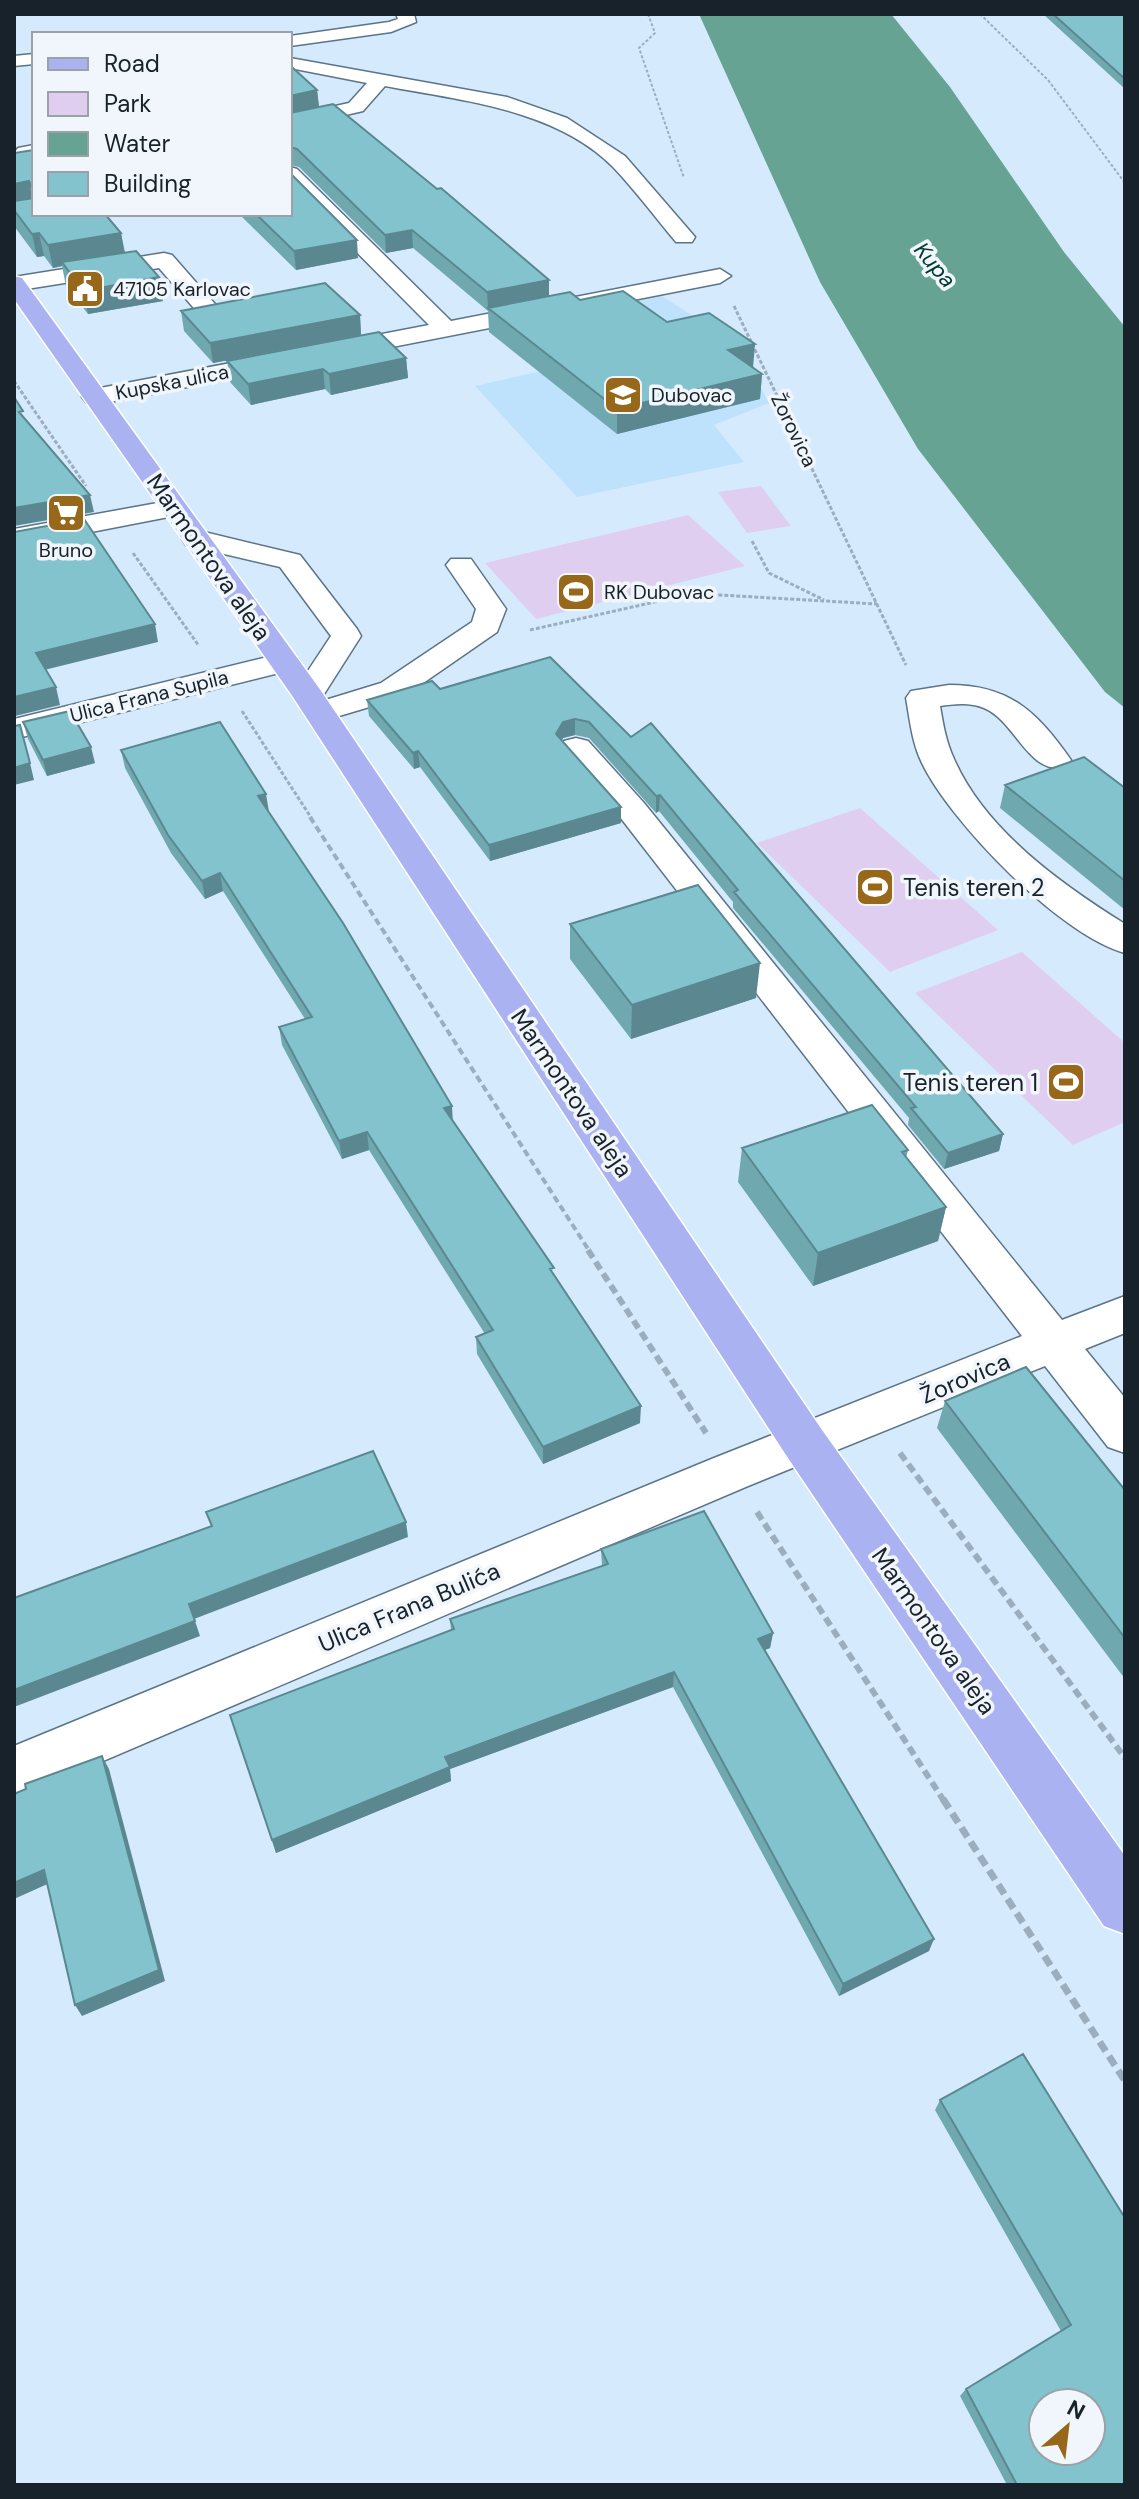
<svg xmlns="http://www.w3.org/2000/svg" width="1139" height="2499" font-family="'DM Sans',sans-serif">
  <style>
    .built { fill: #bee1fc }
    .green { fill: #e0cef0 }
    .water { fill: #67a393 }
    .lines { fill: none; stroke-linecap: round; stroke-linejoin: round }
    .minor-casing { stroke: #5b7487; stroke-width: 3 }
    .major-casing { stroke: #fff; stroke-width: 3 }
    .path-far4 { stroke: #9caebd; stroke-width: 2; stroke-dasharray: 3 2; stroke-linecap: butt }
    .path-far3 { stroke: #9caebd; stroke-width: 3; stroke-dasharray: 4 2; stroke-linecap: butt }
    .path-far2 { stroke: #9caebd; stroke-width: 4; stroke-dasharray: 7 4; stroke-linecap: butt }
    .path-far1 { stroke: #9caebd; stroke-width: 6; stroke-dasharray: 9 5; stroke-linecap: butt }
    .path { stroke: #9caebd; stroke-width: 7; stroke-dasharray: 11 6; stroke-linecap: butt }
    .minor { fill: #fff; fill-rule: evenodd }
    .major { fill: #aab2f1; fill-rule: evenodd }
    .wall { fill: #70a8b0 }
    .shaded-wall { fill: #5b8890 }
    .building { fill: #82c3cd; stroke: #5b8890; stroke-width: 2; fill-rule: evenodd }
    .labels { text-anchor: middle; dominant-baseline: central; stroke-width: 7; stroke-linejoin: round; paint-order: stroke }
    .far-poi-label { font-size: 20px; fill: #18222a; stroke: #f0f6fb; text-anchor: start }
    .far-street-label { font-size: 20px; fill: #18222a; stroke: #f0f6fb }
    .far-water-label { font-size: 22px; font-style: italic; fill: #00392e; stroke: #f0f6fb }
    .street-label { font-size: 24px; fill: #18222a; stroke: #f0f6fb }
    .poi-label { font-size: 24px; fill: #18222a; stroke: #f0f6fb; text-anchor: start }
  </style>
  <rect width="100%" height="100%" fill="#d5ebfd"/>
  <!-- built -->
  <path class="built" d="M659,294L738,345L769,403L714,425L744,462L577,497L475,386L560,367L515,322Z"/>
  <!-- green -->
  <path class="green" d="M761,486L791,526L747,533L718,492Z
    M688,515L745,566L536,619L485,563Z
    M860,808L998,930L890,972L757,843Z
    M1022,952L1125,1043V1122L1073,1145L915,993Z"/>
  <!-- water -->
  <path class="water" d="M699,14H891L950,87L1064,252L1125,327V708L1105,692L918,449L820,282Z"/>
  <g class="lines">
    <defs>
      <path id="minor" d="M396,14H414L416,22L391,32L290,46V36L389,22L398,19Z
        M34,54V64L14,66V56Z
        M290,58L507,97L567,118L625,156L695,237L692,242H676C655,217 635,190 613,167C556,109 459,100 385,86L363,111L290,128V116L349,103L367,83L290,68Z
        M34,145V157L18,156L15,152L18,148Z
        M290,167L297,169L451,321L720,269L731,276L720,283L95,405L86,402L82,397L95,389L429,325L290,185Z
        M164,253L172,255L215,304L219,309L215,314H199L159,268L14,291V277Z
        M174,500L184,502L188,508L184,514L14,547V529Z
        M196,530L300,555L357,629L361,636L319,702L381,683L472,622L476,609L446,565L451,559H471L506,609L497,632L403,697L319,722L308,719L303,712L308,705L316,703L297,702L292,695L331,636L280,567L186,545L182,539L186,533Z
        M284,653L295,655L300,662L295,669L14,739V719Z
        M949,685C1010,685 1037,712 1071,760L1066,767C1028,776 1016,721 984,708C970,702 954,704 940,706C943,724 946,742 954,759C985,830 1061,884 1125,924V953C1061,936 951,823 922,763C912,743 910,720 906,698L911,691Z
        M576,738L588,741L644,803L1062,1320L1125,1296V1333L1085,1349L1125,1398V1453L1108,1447L1045,1366L748,1486L14,1799V1746L714,1458L1022,1336L620,817L564,755L559,748L564,741Z"/>
      <path id="major" d="M14,276L22,278L319,688L822,1430L1125,1856V1934L1104,1926L788,1458L293,697L14,299Z"/>
    </defs>
    <!-- minor casing -->
    <use href="#minor" class="minor-casing"/>
    <!-- major casing -->
    <use href="#major" class="major-casing"/>
    <!-- path-far4 -->
    <path class="path-far4" d="M648,14L655,33L639,48L684,178
      M980,14L1048,80L1125,183"/>
    <!-- path-far3 -->
    <path class="path-far3" d="M734,306L906,665
      M14,381L86,486
      M752,541L769,573L824,600
      M133,553L199,646
      M530,630L677,597L720,595L877,604
      M242,711L312,819"/>
    <!-- path-far2 -->
    <path class="path-far2" d="M310,817L590,1252"/>
    <!-- path-far1 -->
    <path class="path-far1" d="M588,1250L706,1433
      M900,1453L1125,1758
      M757,1512L944,1801"/>
    <!-- path -->
    <path class="path" d="M943,1799L1125,2081"/>
    <!-- minor -->
    <use href="#minor" class="minor"/>
    <!-- major -->
    <use href="#major" class="major"/>
  </g>
  <!-- wall -->
  <path class="wall" d="M1043,14H1125V89Z
    M290,68L317,90L319,107L549,280V296L580,300L667,322L753,368L762,374L760,399L617,434L489,332L488,311L413,248L386,253L299,167L290,165Z
    M34,150V214L121,233L125,252L163,301L88,314L66,286L62,266L53,268L44,256L37,257L14,226V153Z
    M239,214H290L358,258L296,270Z
    M181,311L360,315L361,335L213,363L184,331Z
    M406,358L408,378L331,395L325,389L251,405L230,382L227,361Z
    M550,657L1003,1134L999,1151L944,1169L908,1125L909,1118L733,908V902L659,811L656,813L589,738L575,735L563,738L562,740L621,807V823L490,861L420,767L414,769L369,716L367,700L440,689Z
    M23,722L95,763L47,776L28,739Z
    M121,750L268,812L453,1121L554,1276L640,1423L543,1464L477,1354L476,1337L485,1334L369,1150L342,1159L282,1045L279,1027L305,1019L223,891L205,899L171,853L125,768Z
    M1005,785L1125,788V910L1000,808Z
    M570,924L756,998L631,1039L570,959Z
    M742,1148L908,1150L906,1158L946,1207L938,1241L813,1286L738,1182Z
    M945,1401L1125,1490V1679L937,1428Z
    M601,1549L773,1633L770,1648L765,1650L929,1951L839,1996L673,1687L450,1769L451,1781L276,1853L230,1715L451,1630L450,1619L602,1566Z
    M940,2100L1125,2218V2485H1007L960,2396L966,2389L1061,2331L935,2110Z"/>
  <!-- shaded-wall -->
  <path class="shaded-wall" d="M317,90L319,107L290,114V96Z
    M29,181L33,203L14,207V184Z
    M412,230L413,248L386,253L385,235Z
    M39,233L44,256L37,257L32,234Z
    M121,233L125,256L62,262V266L53,268L48,245Z
    M357,240L358,258L296,270L294,251Z
    M159,277L163,301L88,314L83,291Z
    M549,280V299L488,308L487,292Z
    M360,315L361,335L213,363L210,343Z
    M755,344L753,368L728,350Z
    M406,358L408,378L331,395L329,374Z
    M323,369L325,389L251,405L248,384Z
    M762,374L760,399L617,434V409Z
    M90,495L94,512L14,526V508Z
    M155,624L158,642L40,671L36,653Z
    M56,687L60,705L15,716L14,710V697Z
    M575,719V735L563,738L557,750L556,734L563,722Z
    M91,747L95,763L47,776L43,760Z
    M418,751L420,767L414,769L413,753Z
    M30,763L34,780L14,785V768Z
    M266,794L269,812L258,796Z
    M660,795L659,811L656,813V796Z
    M621,807V823L490,861L489,845Z
    M220,873L223,891L205,899L202,881Z
    M760,963L756,998L631,1039L632,1005Z
    M452,1106L453,1124L444,1108Z
    M367,1132L369,1150L342,1159L339,1141Z
    M1003,1134L999,1151L944,1169L948,1153Z
    M946,1207L938,1241L813,1286L818,1253Z
    M641,1406L640,1423L543,1464V1447Z
    M406,1522L408,1537L194,1619L189,1604Z
    M195,1621L200,1636L14,1707V1690Z
    M773,1633L770,1648L756,1653L758,1639Z
    M674,1672L673,1687L450,1769L451,1781L276,1853L272,1840L445,1757Z
    M102,1756L109,1769L165,1981L82,2016L75,2005Z
    M44,1870L52,1882L14,1899V1883Z
    M934,1939L929,1951L839,1996L843,1984Z"/>
  <!-- building -->
  <path class="building" d="M1053,14H1125V79Z
    M290,68H293L317,90L290,96Z
    M333,104L437,189L441,188L549,280L487,292L412,230L385,235L297,149L290,147V113Z
    M34,150V189H32L29,181L14,184V153Z
    M290,173L357,240L294,251L256,214H290Z
    M34,198V214H105L121,233L48,245L39,233L32,234L14,210V201Z
    M136,251L159,277L83,291L62,262Z
    M325,283L360,315L210,343L181,311Z
    M623,291L667,322L709,313L755,344L728,350L762,374L617,409L488,308L570,292L580,300Z
    M379,332L406,358L329,374L323,369L248,384L227,361Z
    M14,397L23,411L19,412L90,495L14,508Z
    M84,519L155,624L36,653L56,687L14,697V532Z
    M550,657L631,737L651,723L1003,1134L948,1153L911,1108L916,1107L734,892L738,890L660,795L656,796L589,722L575,719L563,722L556,734L621,807L489,845L418,751L413,753L367,700L432,681L440,689Z
    M70,711L91,747L43,760L23,722Z
    M220,722L266,794L258,796L343,923L452,1106L444,1108L554,1268L550,1269L641,1406L543,1447L476,1337L493,1330L367,1132L339,1141L279,1027L312,1017L220,873L202,881L168,835L121,750Z
    M20,725L30,763L14,768V726Z
    M1084,757L1125,788V881L1005,785Z
    M698,885L760,963L632,1005L570,924Z
    M872,1105L908,1150L902,1152L946,1207L818,1253L742,1148Z
    M1026,1367L1125,1490V1638L945,1401Z
    M373,1451L406,1522L189,1604L195,1621L14,1690V1598L212,1526L206,1512Z
    M704,1511L773,1633L758,1639L934,1939L843,1984L674,1672L445,1757L450,1767L272,1840L230,1715L454,1629L450,1619L608,1564L601,1549Z
    M102,1756L159,1970L75,2005L44,1870L14,1883V1794L26,1789L25,1784Z
    M1023,2054L1125,2218V2485H1017L966,2389L1071,2325L940,2100ZM1043,2403H1091V2451H1043Z"/>
  <!-- icons -->
  <defs>
    <symbol id="civic-square" viewBox="-11 -11 22 22"><rect x="-9" y="-9" width="18" height="18" rx="4" fill="#98681a" stroke="#f0f6fb"/><path d="M-.6-6.5H3V-4.5H.6V-3L4-1V1h2V6H-6V1h2V-1L-.6-3ZM-1.2 2.5V6h2.4V2.5Z" fill="#fff"/></symbol>
    <symbol id="school-square" viewBox="-11 -11 22 22"><rect x="-9" y="-9" width="18" height="18" rx="4" fill="#98681a" stroke="#f0f6fb"/><path d="M0-5L7-2L0 1L-7-2ZM-4 1L0 2.5L4 1V4Q0 6-4 4Z" fill="#fff"/></symbol>
    <symbol id="supermarket-square" viewBox="-11 -11 22 22"><rect x="-9" y="-9" width="18" height="18" rx="4" fill="#98681a" stroke="#f0f6fb"/><path d="M-6-5.5h2.5l.6 2H6L4.5 2H-2.5L-4.4-4H-6ZM-1.5 3.2a1.3 1.3 0 1 0 .1 0ZM3 3.2a1.3 1.3 0 1 0 .1 0Z" fill="#fff"/></symbol>
    <symbol id="stadium-square" viewBox="-11 -11 22 22"><rect x="-9" y="-9" width="18" height="18" rx="4" fill="#98681a" stroke="#f0f6fb"/><path d="M0-5a6.5 5 0 1 0 0 10a6.5 5 0 1 0 0-10ZM-3.5-1.8h7v3.6h-7Z" fill="#fff"/></symbol>
  </defs>
  <g fill-rule="evenodd">
    <use href="#civic-square" x="63" y="267" width="44" height="44"/>
    <use href="#school-square" x="601" y="373" width="44" height="44"/>
    <use href="#supermarket-square" x="44" y="491" width="44" height="44"/>
    <use href="#stadium-square" x="554" y="570" width="44" height="44"/>
    <use href="#stadium-square" x="853" y="865" width="44" height="44"/>
    <use href="#stadium-square" x="1044" y="1060" width="44" height="44"/>
  </g>
  <g class="labels">
    <!-- far-poi labels -->
    <g class="far-poi-label">
      <text x="113" y="289">47105 Karlovac</text>
      <text x="651" y="395">Dubovac</text>
      <text x="66" y="550" text-anchor="middle">Bruno</text>
      <text x="604" y="592">RK Dubovac</text>
    </g>
    <!-- far-street labels -->
    <g class="far-street-label">
      <text transform="translate(172 382) rotate(-11)">Kupska ulica</text>
      <text transform="translate(794 430) rotate(64)">Žorovica</text>
      <text transform="translate(149 696) rotate(-14)">Ulica Frana Supila</text>
    </g>
    <!-- far-water labels -->
    <g class="far-water-label">
      <text transform="translate(935 265) rotate(50)">Kupa</text>
    </g>
    <!-- street labels -->
    <g class="street-label">
      <text transform="translate(209 557) rotate(55)">Marmontova aleja</text>
      <text transform="translate(572 1093) rotate(56)">Marmontova aleja</text>
      <text transform="translate(965 1378) rotate(-23)">Žorovica</text>
      <text transform="translate(409 1607) rotate(-23)">Ulica Frana Bulića</text>
      <text transform="translate(934 1631) rotate(55)">Marmontova aleja</text>
    </g>
    <!-- poi labels -->
    <g class="poi-label">
      <text x="903" y="887">Tenis teren 2</text>
      <text x="1038" y="1082" text-anchor="end">Tenis teren 1</text>
    </g>
  </g>
  <!-- border -->
  <rect width="1139" height="2499" fill="none" stroke="#18222a" stroke-width="32"/>
  <!-- legend -->
  <rect x="32" y="32" width="260" height="184" fill="#f0f6fb" stroke="#9aa1a7" stroke-width="2"/>
  <rect x="48" y="58" width="40" height="12" fill="#aab2f1" stroke="#9aa1a7" stroke-width="2"/>
  <text x="104" y="72" font-size="24" fill="#18222a">Road</text>
  <rect x="48" y="92" width="40" height="24" fill="#e0cef0" stroke="#9aa1a7" stroke-width="2"/>
  <text x="104" y="112" font-size="24" fill="#18222a">Park</text>
  <rect x="48" y="132" width="40" height="24" fill="#67a393" stroke="#9aa1a7" stroke-width="2"/>
  <text x="104" y="152" font-size="24" fill="#18222a">Water</text>
  <rect x="48" y="172" width="40" height="24" fill="#82c3cd" stroke="#9aa1a7" stroke-width="2"/>
  <text x="104" y="192" font-size="24" fill="#18222a">Building</text>
  <!-- north arrow -->
  <g transform="translate(1067 2427) rotate(28)"><circle r="38" fill="#f0f6fb" stroke="#9aa1a7" stroke-width="2"/>
  <path d="M0-6L14 30L0 20L-14 30Z" fill="#98681a"/>
  <text y="-12" font-size="22" font-weight="bold" text-anchor="middle" fill="#18222a">N</text>
  </g>
</svg>
